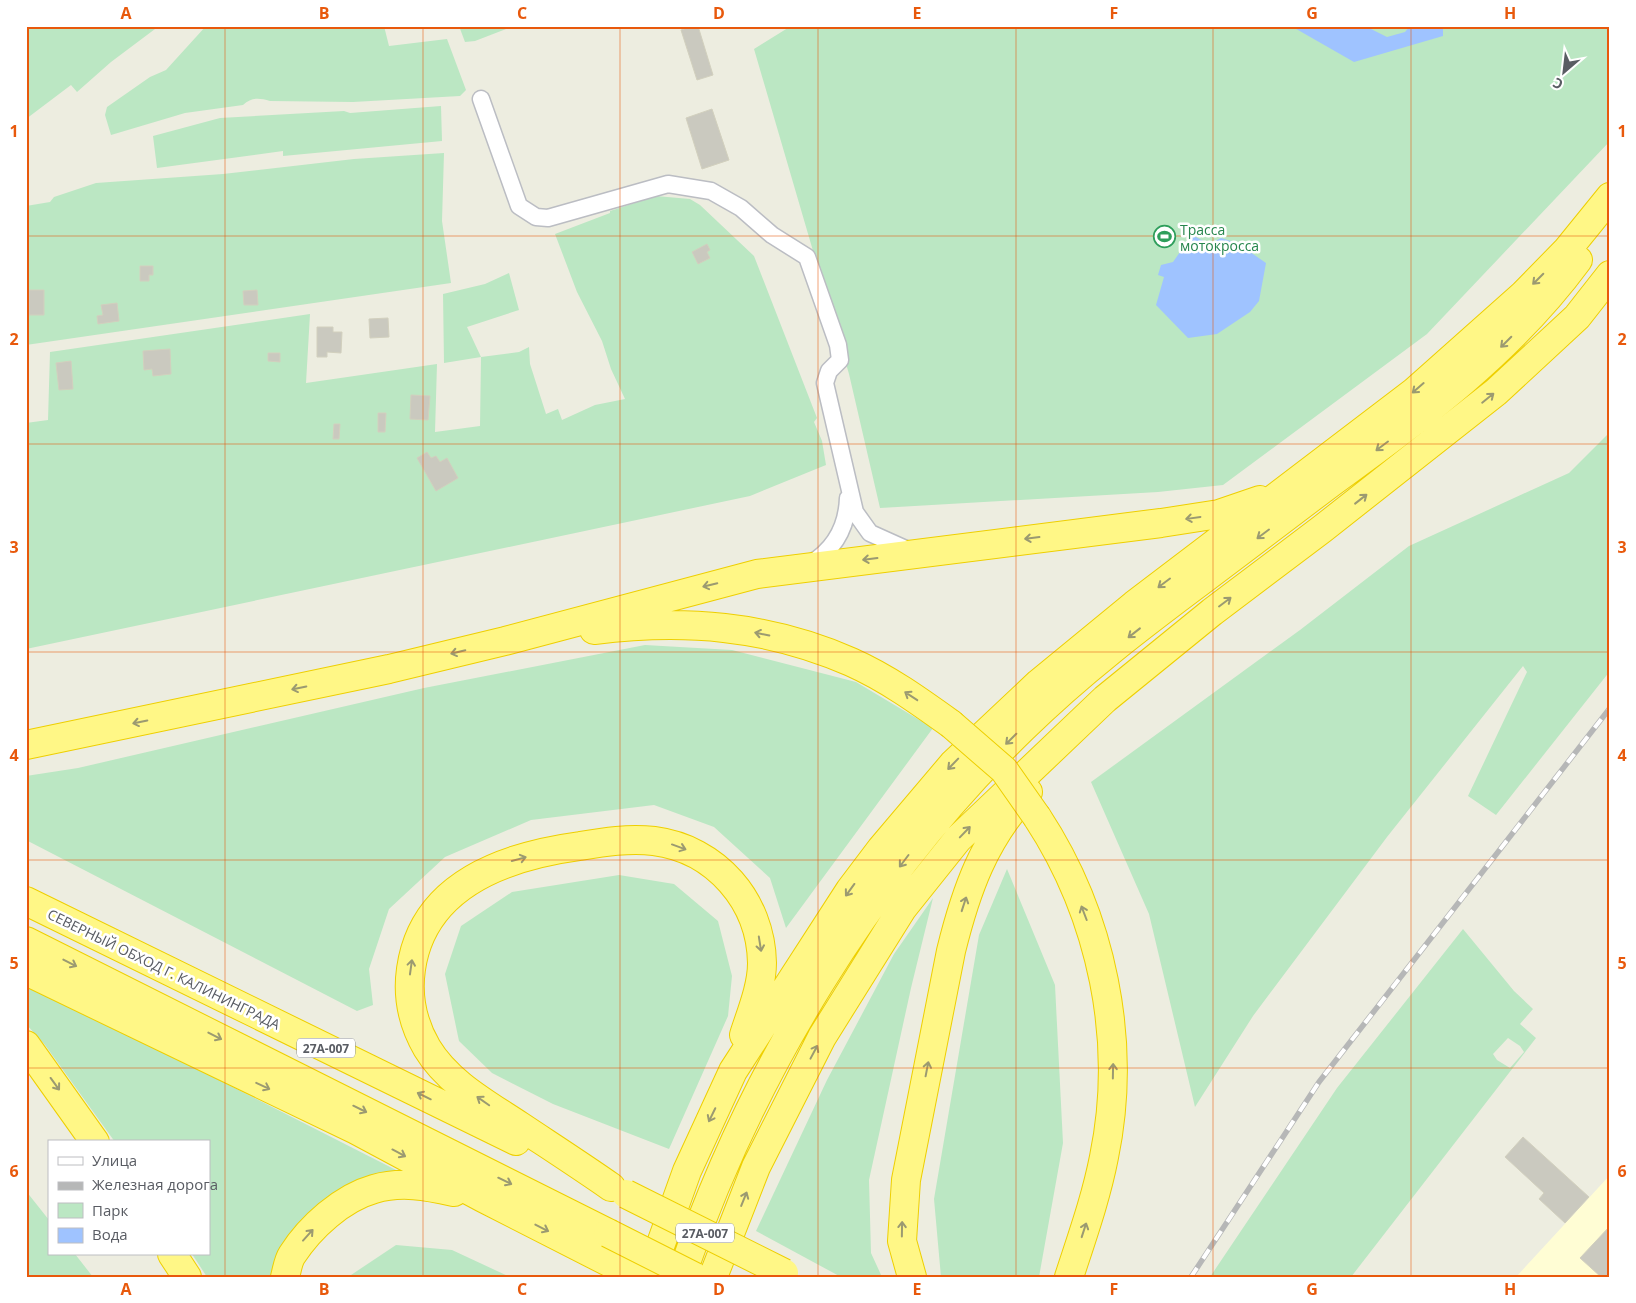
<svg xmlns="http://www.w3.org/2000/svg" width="1636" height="1303" font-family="'Open Sans',sans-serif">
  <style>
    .commercial { fill: #fffdd4 }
    .green { fill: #bbe7c3; fill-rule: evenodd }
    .water { fill: #9fc3ff }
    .building { fill: #cac9bf; stroke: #d2d0be }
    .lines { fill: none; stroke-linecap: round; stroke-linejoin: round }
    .street-casing { stroke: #bbbdc3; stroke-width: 19 }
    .highway-casing { stroke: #eecf00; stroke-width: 30 }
    .street { stroke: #fff; stroke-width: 16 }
    .highway { stroke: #fff786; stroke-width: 28 }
    .rail-casing { stroke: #b6b7b7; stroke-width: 5.5 }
    .rail { stroke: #fff; stroke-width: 4; stroke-dasharray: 11; stroke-linecap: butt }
    .highway-bridge-casing { stroke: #eecf00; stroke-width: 30; stroke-linecap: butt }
    .highway-bridge { stroke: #fff786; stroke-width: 28 }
    .oneway { stroke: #9b9a71 }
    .grid { fill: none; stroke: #e8590c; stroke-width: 1; stroke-opacity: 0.55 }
    .labels { text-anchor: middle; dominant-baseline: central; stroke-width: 5; stroke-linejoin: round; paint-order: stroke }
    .shield { fill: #fff; stroke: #8b8d92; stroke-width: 1 }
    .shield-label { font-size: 12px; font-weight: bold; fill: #595c63 }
    .leisure-label { font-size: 14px; fill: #27864d; stroke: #fff; text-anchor: start }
    .street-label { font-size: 14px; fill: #595c63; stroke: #fff }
    .neatline { fill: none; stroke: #e8590c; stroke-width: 2 }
    .grid-label { font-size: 16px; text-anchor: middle; font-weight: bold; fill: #e8590c }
  </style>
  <rect width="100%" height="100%" fill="#edede0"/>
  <!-- commercial -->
  <path class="commercial" d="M1610,1175V1277H1516Z"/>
  <!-- green -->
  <path class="green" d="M26,26H55L58,28L59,26H159L111,62L77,92L71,85L26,119Z
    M206,26H384L389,46L447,39L466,90L460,96L353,102L270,101C259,98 252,97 243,105L185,113L111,135L105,115L107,107L150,77L166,70Z
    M459,26H514L475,41L465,42Z
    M791,26H1610V141L1427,334L1223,485L1158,492L880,508L849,374L754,49Z
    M441,106L442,141L283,156V151L157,168L153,136L220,118L344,111L350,113Z
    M444,153L442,221L451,283L26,345V206L50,202L54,197L96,183L223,174L354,159Z
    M656,196L690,199L700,205L754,256L817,418L814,422L822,441L826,465L750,496L26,649V423L48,420L50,352L310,314L306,383L437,364L435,432L480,426L481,357L444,363L443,294L485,284L509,273L519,310L467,327L481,357L519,352L529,347L530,364L546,414L558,409L562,420L595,405L625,399L611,369L602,341L577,292L555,234L610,213V211Z
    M1610,432V671L1496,815L1468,796L1527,672L1523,666L1387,837L1253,1016L1195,1107L1149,914L1091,782L1300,630L1409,546L1569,473Z
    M645,645L732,650L856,682L933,728L786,928L770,878L714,827L654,805L531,820L445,857L389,909L369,969L373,1005L357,1011L26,840V776L78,768L424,688Z
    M1007,869L1055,985L1063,1143L1039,1277H941L934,1199L979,935Z
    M619,875L674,884L718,921L732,976L728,1016L669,1149L553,1104L492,1073L459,1041L445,974L461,926L512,892Z
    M933,898L911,988L869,1180L871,1253L882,1277H841L756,1231L827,1080L894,954Z
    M1463,929L1514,991L1533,1009L1520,1024L1536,1038L1351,1277H1210L1337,1088ZM1508,1038L1520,1046L1524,1052L1510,1068L1497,1060L1493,1054Z
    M26,982L398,1171L347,1187L274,1277H207L192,1254H209V1142H115L45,1045L26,1024Z
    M26,1191L49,1220V1254H75L93,1277H26Z
    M396,1245L452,1250L510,1277H348Z"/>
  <!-- water -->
  <path class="water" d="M1291,26H1365L1387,37L1405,32L1410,26H1443V36L1354,62Z
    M1192,235L1209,244L1221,238L1237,243L1266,263L1259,301L1250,312L1217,334L1188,338L1156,305L1164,277L1158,275L1161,265L1173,262Z"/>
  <!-- building -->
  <path class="building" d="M694,26H698L713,75L697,80L681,30Z
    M712,109L729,160L702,169L686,118Z
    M707,244L710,250L707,252L710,258L698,264L692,252Z
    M140,266H153V275H149V281H140Z
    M29,290H44V315H29Z
    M257,290L258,305H244L243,291Z
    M117,303L119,321L98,324L97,316L103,315L101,305Z
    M388,318L389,337L370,338L369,319Z
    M317,327H333V332H342L341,353L327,352V357H317Z
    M170,349L171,374L153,376L152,369L144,370L143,351Z
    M268,353H280V362L268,361Z
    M71,361L73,389L59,390L56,363Z
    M411,395L430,396L428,420L410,419Z
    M378,413H386L385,432H378Z
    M334,424H340L339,439H333Z
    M427,452L431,458L436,456L440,462L447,458L458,478L436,491L417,458Z
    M1523,1137L1589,1197L1565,1223L1539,1199L1544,1193L1505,1157Z
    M1610,1226V1277H1601L1580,1258Z"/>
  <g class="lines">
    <defs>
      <path id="street" d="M481,99L519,206L536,217L548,218L668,184L711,191L741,208L772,235L807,257L838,345L840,360L829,371L825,383L855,512L870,533L910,551
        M810,564C835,549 847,526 848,498"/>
      <path id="highway" d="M594,630C683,619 767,625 851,662C887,678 919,701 951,724
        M26,745L389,669L505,641L757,574L1161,523L1219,514L1260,500
        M1037,817C1102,916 1128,1041 1104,1157C1096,1198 1082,1237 1069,1277
        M26,901L516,1141
        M26,941L608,1233
        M26,971L356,1130L483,1198L638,1277
        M26,1045L95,1142
        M611,1187C581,1166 550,1146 520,1126C487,1104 448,1083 427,1048C413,1024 407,997 411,969C423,884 506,856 580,846C604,842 629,838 654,841C716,849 761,901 762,963C762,987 751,1013 744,1035
        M172,1254L187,1277
        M285,1277C287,1270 288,1261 292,1255C310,1227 342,1198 374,1189C401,1181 427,1186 454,1192
        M649,1277L687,1171L733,1071L850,890L881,849L953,764L1039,683L1134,605L1414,392L1523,295L1567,250L1610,197
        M681,1277C749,1076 870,876 1023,728C1079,673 1142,625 1205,578C1247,546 1290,514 1332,482C1422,417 1512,350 1578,260
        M713,1277L756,1167L822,1037L902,909L958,839L1105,699L1212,612L1322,529L1496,392L1577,317L1610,275
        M912,1277L902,1241L906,1180L951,951C966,890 984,839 1028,792"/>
    </defs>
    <!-- street casing -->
    <use href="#street" class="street-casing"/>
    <!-- highway casing -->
    <use href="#highway" class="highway-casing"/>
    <!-- street -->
    <use href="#street" class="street"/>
    <!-- highway -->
    <use href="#highway" class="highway"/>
    <defs>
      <path id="rail" d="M1191,1277L1319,1082L1610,708"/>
    </defs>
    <!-- rail casing -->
    <use href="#rail" class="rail-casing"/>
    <!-- rail -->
    <use href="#rail" class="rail"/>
    <defs>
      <path id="highway-bridge" d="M951,724L1004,770L1037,817
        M626,1194L784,1273
        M608,1233L695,1277"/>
    </defs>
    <!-- highway-bridge casing -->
    <use href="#highway-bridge" class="highway-bridge-casing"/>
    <!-- highway-bridge -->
    <use href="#highway-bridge" class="highway-bridge"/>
  </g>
  <!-- one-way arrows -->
  <defs><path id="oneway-shaft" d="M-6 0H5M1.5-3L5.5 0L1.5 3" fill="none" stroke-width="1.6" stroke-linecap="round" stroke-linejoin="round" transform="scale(1.25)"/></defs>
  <g class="oneway">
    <use href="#oneway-shaft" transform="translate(1538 279) rotate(135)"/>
    <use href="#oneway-shaft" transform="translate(1506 342) rotate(135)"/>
    <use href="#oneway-shaft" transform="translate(1418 388) rotate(139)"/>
    <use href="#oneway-shaft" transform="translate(1488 398) rotate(-39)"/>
    <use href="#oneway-shaft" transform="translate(1382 446) rotate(143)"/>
    <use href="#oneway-shaft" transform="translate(1361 499) rotate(-38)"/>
    <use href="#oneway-shaft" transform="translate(1193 518) rotate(172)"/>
    <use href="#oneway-shaft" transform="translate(1263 534) rotate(143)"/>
    <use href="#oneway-shaft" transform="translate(1032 538) rotate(173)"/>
    <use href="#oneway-shaft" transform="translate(870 559) rotate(173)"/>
    <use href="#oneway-shaft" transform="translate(1164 583) rotate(143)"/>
    <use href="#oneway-shaft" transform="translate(710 585) rotate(166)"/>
    <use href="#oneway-shaft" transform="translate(1225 602) rotate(-37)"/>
    <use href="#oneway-shaft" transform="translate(1134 633) rotate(142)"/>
    <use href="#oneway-shaft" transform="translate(762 634) rotate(-168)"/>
    <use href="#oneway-shaft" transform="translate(458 652) rotate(167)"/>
    <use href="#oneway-shaft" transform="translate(299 688) rotate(168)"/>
    <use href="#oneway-shaft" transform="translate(911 696) rotate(-147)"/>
    <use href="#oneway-shaft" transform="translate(140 722) rotate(168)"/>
    <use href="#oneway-shaft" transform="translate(1011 739) rotate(135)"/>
    <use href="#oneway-shaft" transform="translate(953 764) rotate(134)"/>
    <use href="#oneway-shaft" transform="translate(965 832) rotate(-46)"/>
    <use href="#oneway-shaft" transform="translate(679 847) rotate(20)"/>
    <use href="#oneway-shaft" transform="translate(519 859) rotate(-15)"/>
    <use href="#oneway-shaft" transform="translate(904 861) rotate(127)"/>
    <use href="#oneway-shaft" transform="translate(850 890) rotate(126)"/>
    <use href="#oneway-shaft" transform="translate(964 904) rotate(-72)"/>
    <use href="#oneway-shaft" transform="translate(1084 913) rotate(-111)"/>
    <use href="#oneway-shaft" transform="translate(760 944) rotate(81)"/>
    <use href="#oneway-shaft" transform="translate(70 963) rotate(27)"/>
    <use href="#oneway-shaft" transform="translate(411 967) rotate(-82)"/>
    <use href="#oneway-shaft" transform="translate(215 1036) rotate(27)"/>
    <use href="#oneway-shaft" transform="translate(814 1052) rotate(-62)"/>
    <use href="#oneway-shaft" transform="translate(927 1069) rotate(-79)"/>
    <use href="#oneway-shaft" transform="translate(1113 1071) rotate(-89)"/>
    <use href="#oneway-shaft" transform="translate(55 1084) rotate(54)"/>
    <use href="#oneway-shaft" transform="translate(263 1086) rotate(25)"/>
    <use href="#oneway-shaft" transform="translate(424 1096) rotate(-154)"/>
    <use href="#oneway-shaft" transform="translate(483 1101) rotate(-145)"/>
    <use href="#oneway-shaft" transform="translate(360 1109) rotate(26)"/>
    <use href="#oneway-shaft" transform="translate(712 1115) rotate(116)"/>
    <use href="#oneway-shaft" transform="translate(399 1153) rotate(28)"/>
    <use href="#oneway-shaft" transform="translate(505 1181) rotate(26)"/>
    <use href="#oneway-shaft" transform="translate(744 1199) rotate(-68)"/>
    <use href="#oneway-shaft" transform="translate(542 1228) rotate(27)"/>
    <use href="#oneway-shaft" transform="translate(902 1229) rotate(-89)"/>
    <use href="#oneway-shaft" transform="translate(1084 1230) rotate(-72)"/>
    <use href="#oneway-shaft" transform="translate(308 1235) rotate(-48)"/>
  </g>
  <!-- grid -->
  <path class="grid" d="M225,26V1277M423,26V1277M620,26V1277M818,26V1277M1016,26V1277M1213,26V1277M1411,26V1277M26,236H1610M26,444H1610M26,652H1610M26,860H1610M26,1068H1610"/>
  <!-- icons -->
  <defs>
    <symbol id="stadium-ring" viewBox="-11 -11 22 22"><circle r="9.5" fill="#fff" stroke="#2e9e5b" stroke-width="1.5"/><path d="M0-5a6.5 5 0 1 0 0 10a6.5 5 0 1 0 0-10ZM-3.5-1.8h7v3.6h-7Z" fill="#2e9e5b"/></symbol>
  </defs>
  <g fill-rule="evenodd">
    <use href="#stadium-ring" x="1152" y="224" width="25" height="25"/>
  </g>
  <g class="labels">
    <!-- shield labels -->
    <g class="shield">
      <rect x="297" y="1038.5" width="58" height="19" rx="4"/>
      <rect x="676" y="1223.5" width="58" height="19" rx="4"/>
    </g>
    <g class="shield-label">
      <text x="326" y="1048">27А-007</text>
      <text x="705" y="1233">27А-007</text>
    </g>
    <!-- leisure labels -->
    <g class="leisure-label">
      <text x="1180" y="229">Трасса<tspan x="1180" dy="16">мотокросса</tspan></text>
    </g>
    <!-- street labels -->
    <g class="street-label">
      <text transform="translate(164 969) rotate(26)">СЕВЕРНЫЙ ОБХОД Г. КАЛИНИНГРАДА</text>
    </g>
  </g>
  <!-- border -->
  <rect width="1636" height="1303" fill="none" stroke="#ffffff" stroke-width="55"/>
  <!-- legend -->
  <rect x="48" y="1140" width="162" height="115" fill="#ffffff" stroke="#bdbec1"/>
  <rect x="58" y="1157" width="25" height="8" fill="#ffffff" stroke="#bdbec1"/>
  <text x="92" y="1166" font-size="15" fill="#595c63">Улица</text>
  <rect x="58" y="1182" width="25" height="8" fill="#b6b7b7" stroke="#bdbec1"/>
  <text x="92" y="1190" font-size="15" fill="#595c63">Железная дорога</text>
  <rect x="58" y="1203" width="25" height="15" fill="#bbe7c3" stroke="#bdbec1"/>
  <text x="92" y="1216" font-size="15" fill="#595c63">Парк</text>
  <rect x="58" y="1228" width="25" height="15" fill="#9fc3ff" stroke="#bdbec1"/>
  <text x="92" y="1240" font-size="15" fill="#595c63">Вода</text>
  <!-- north arrow -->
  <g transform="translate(1564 72) rotate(208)" stroke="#ffffff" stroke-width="4" paint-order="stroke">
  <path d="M0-4L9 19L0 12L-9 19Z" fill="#595c63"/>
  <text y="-8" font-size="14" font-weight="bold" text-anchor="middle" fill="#595c63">С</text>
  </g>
  <rect x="28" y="28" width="1580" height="1248" class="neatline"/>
  <g class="grid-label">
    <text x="126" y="19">A</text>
    <text x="324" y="19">B</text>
    <text x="522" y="19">C</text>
    <text x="719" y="19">D</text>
    <text x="917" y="19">E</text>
    <text x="1114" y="19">F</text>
    <text x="1312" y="19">G</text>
    <text x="1510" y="19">H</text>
    <text x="14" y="137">1</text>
    <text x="1622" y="137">1</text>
    <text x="14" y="345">2</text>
    <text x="1622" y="345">2</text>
    <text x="14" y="553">3</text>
    <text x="1622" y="553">3</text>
    <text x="14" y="761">4</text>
    <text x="1622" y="761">4</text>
    <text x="14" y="969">5</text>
    <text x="1622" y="969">5</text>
    <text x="14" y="1177">6</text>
    <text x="1622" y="1177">6</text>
    <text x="126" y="1295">A</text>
    <text x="324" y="1295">B</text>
    <text x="522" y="1295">C</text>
    <text x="719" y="1295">D</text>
    <text x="917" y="1295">E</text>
    <text x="1114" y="1295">F</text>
    <text x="1312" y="1295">G</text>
    <text x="1510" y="1295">H</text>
  </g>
</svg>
